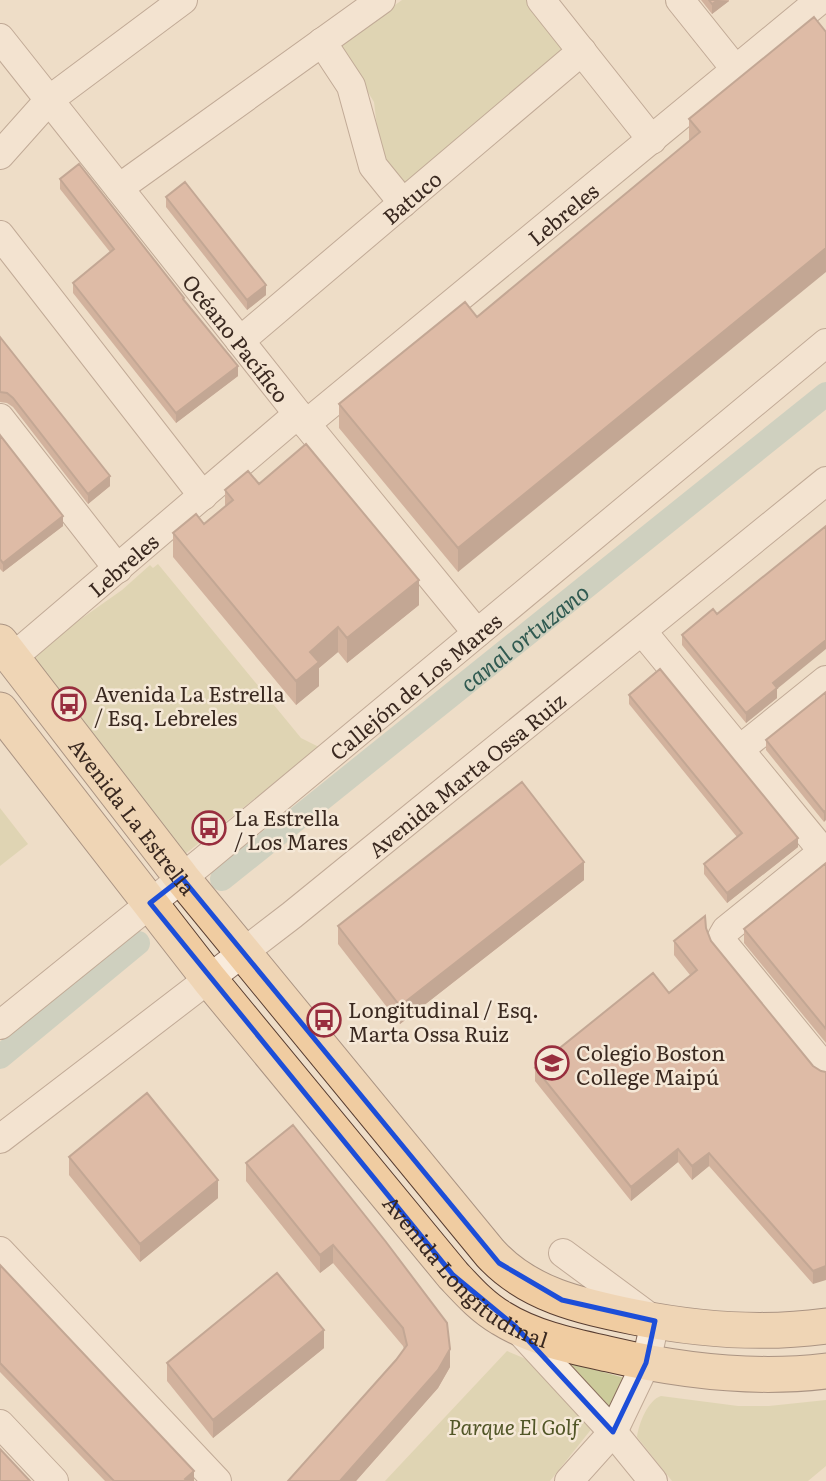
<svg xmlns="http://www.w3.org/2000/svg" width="826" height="1481" font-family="Literata,serif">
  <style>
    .green { fill: #cccb9b }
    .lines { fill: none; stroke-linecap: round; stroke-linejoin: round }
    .canal { stroke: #a8c2b7; stroke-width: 24 }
    .minor-casing { stroke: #8a6e5d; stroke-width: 30 }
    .major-casing { stroke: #583d31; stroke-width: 37 }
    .minor { stroke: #f9ebdb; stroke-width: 28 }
    .major { stroke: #f0cca1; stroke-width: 35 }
    .wall { fill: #af7e6c }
    .shaded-wall { fill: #8e6758 }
    .building { fill: #cb937e; stroke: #8e6758; stroke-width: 2 }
    .marked { fill: none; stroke: #1d4ed8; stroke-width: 5; stroke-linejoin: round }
    .labels { text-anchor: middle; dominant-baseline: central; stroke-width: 5; stroke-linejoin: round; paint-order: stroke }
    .street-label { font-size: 21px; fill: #3a2920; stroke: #f5e8d7 }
    .poi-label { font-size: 21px; fill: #3a2920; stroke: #f5e8d7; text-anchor: start }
    .park-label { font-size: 21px; font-style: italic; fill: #515627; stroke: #f5e8d7 }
    .water-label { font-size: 23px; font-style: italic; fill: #305a51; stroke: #f5e8d7 }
  </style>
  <rect width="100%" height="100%" fill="#eeddc7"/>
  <!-- green -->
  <path class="green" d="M402,0H527L570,54L404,191L381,161L374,102L339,45Z
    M158,564L301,738L319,747L184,855L27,657L122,590L150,565L153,568Z
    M0,808L28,844L0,866Z
    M507,1351L533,1362L593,1427L550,1481H385Z
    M568,1362L628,1379L611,1408Z
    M661,1396L738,1406H769L826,1400V1466L808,1481H672L637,1437C639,1423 648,1400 661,1396Z"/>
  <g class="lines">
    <!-- canal -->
    <g class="canal">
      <path id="s1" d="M222,879L826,394"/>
      <path d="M0,1057L138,943"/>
    </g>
    <defs>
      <g id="minor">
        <path d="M541,0L652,140"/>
        <path d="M680,0L736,70"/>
        <path id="s2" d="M0,38L298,414L477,633"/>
        <path d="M322,42L351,86L373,166L403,203"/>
        <path d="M0,155L49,100L183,0"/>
        <path d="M119,188L381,0"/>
        <path d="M0,235L203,496"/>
        <path id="s3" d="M240,341L582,51"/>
        <path d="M0,418L118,569"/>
        <path id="s4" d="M306,424L820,0"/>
        <path d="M642,631L826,855"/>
        <path id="s5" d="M12,658L298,414"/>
        <path d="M739,750L826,680"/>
        <path d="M826,849L726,930L722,937L724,944L826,1069"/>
        <path id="s6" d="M0,1025L203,861L826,343"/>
        <path id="s7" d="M0,1139L292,915L826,481"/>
        <path d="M0,1251L217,1481"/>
        <path d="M563,1253L655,1321L646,1363L613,1432L569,1481"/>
        <path d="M515,1326L613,1432L653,1481"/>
        <path d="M0,1424L54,1481"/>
      </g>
      <g id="major">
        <path id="s8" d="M0,642L182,878L490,1253C528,1295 581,1306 634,1317C699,1330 761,1335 826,1326"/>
        <path id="s9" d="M0,710L209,979L453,1275C468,1291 482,1307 501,1318C533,1338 572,1346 608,1354C680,1371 752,1380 826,1371"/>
      </g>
    </defs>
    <!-- minor casing -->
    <use href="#minor" class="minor-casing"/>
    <!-- major casing -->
    <use href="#major" class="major-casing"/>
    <!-- minor -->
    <use href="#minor" class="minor"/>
    <!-- major -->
    <use href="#major" class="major"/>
  </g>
  <!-- wall -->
  <path class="wall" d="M701,0H729V1L712,14Z
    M814,17L458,572L339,428V404L477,317L689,142V119Z
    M60,179L184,302L238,376L176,423L73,293V283L110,252L60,189Z
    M166,197L266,295L247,310L166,207Z
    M0,337L110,486L88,504L13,407L7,403L0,402Z
    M0,435L63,526L3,572L0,569Z
    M259,484L419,605L347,663L338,652L319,668V686L296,705L173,557V533L204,524L225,506V490Z
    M682,635L777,689V698L746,723L682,645Z
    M826,692L824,822L766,750V740Z
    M629,695L798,847L727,903L704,874V864L737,837L629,704Z
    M826,863V1043L744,943V929Z
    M584,880L400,1024L338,944V926Z
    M706,928L711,941L813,1066V1284L709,1166L692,1180L678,1162L631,1201L535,1081V1068L669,993L690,975L674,955V941Z
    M293,1125L450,1367L438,1388L356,1481H288L396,1360L404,1349L403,1346L333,1263L320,1273L246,1181V1163Z
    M69,1157L218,1198L140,1262L69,1175Z
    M0,1265L194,1471V1481H105L0,1372Z
    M324,1348L213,1438L167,1381V1363Z"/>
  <!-- shaded-wall -->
  <path class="shaded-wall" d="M718,0L729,1L712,14V4Z
    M826,248V272L458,572V548Z
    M266,285V295L247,310V300Z
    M238,366V376L176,423V413Z
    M110,476V486L88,504V494Z
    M63,516V526L3,572V563Z
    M419,580V605L347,663V638Z
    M338,627V652L319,668V686L296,705V681L310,652Z
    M826,640V649L777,689V698L746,723V713L773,683Z
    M826,810V820L824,822V812Z
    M798,838V847L727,903V893Z
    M584,862V880L400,1024V1006Z
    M678,1149V1162L631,1201V1187Z
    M709,1153V1166L692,1180V1166Z
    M218,1180V1198L140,1262V1244Z
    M333,1245V1263L320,1273V1255Z
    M826,1266V1280L813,1284V1271Z
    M324,1330V1348L213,1438V1420Z
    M450,1349V1367L438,1388L356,1481H340Z
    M194,1471V1481H185V1479Z"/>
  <!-- building -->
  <path class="building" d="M709,0H718L712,4Z
    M814,17L826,32V248L458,548L339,404L465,302L477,317L700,132L689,119Z
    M79,164L184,298L183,299L238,366L176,413L73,283L114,249L60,179Z
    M185,182L266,285L247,300L166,197Z
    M0,337L110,476L88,494L13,398L7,393L0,392Z
    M0,435L63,516L3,563L0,559Z
    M306,444L419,580L347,638L338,627L310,652L319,662L296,681L173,533L196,514L204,524L233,500L225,490L248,471L259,484Z
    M826,526V640L773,683L777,688L746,713L682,635L713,609L717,614Z
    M660,669L798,838L727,893L704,864L742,833L629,695Z
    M826,692V810L824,812L766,740Z
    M522,782L584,862L400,1006L338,926Z
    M826,863V1029L744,929Z
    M705,916L706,928L711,941L813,1066L821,1071L826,1072V1266L813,1271L709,1153L692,1166L678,1149L631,1187L535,1068L653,973L669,993L697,970L674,941Z
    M147,1093L218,1180L140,1244L69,1157Z
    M293,1125L386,1242L447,1323L450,1349L438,1370L340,1481H288L396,1360L407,1345L403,1328L333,1245L320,1255L246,1163Z
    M0,1265L194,1471L185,1479L187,1481H114L0,1363Z
    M277,1273L324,1330L213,1420L167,1363Z
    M0,1449L30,1481H0Z"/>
  <!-- marked area -->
  <path d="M0 0H826V1481H0ZM182,878L499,1263L562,1300L655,1321L646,1363L613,1432L515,1326L453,1275L150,903Z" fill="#eeddc7" fill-opacity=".55" fill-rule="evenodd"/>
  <path class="marked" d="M182,878L499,1263L562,1300L655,1321L646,1363L613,1432L515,1326L453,1275L150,903Z"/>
  <!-- icons -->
  <defs>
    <symbol id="bus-ring" viewBox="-11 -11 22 22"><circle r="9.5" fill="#f5e8d7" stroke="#982e3e" stroke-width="1.5"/><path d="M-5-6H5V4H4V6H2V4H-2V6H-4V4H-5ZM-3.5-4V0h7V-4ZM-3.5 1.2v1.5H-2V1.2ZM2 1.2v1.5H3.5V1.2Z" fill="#982e3e"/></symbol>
    <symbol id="school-ring" viewBox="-11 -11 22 22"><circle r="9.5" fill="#f5e8d7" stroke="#982e3e" stroke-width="1.5"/><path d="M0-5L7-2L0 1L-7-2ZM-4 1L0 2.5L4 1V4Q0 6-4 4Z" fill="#982e3e"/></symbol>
  </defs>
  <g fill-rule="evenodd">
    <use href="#bus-ring" x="50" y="685" width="38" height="38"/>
    <use href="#bus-ring" x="190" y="809" width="38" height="38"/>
    <use href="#bus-ring" x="305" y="1001" width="38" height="38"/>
    <use href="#school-ring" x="533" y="1044" width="38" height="38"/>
  </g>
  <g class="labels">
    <!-- street labels -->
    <g class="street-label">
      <text stroke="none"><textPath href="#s3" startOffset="224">Batuco</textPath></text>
      <text stroke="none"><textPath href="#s4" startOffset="332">Lebreles</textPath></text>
      <text stroke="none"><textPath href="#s2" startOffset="382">Océano Pacífico</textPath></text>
      <text stroke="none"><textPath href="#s5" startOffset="145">Lebreles</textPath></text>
      <text stroke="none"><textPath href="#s6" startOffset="536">Callejón de Los Mares</textPath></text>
      <text stroke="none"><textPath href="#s7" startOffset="592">Avenida Marta Ossa Ruiz</textPath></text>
      <text stroke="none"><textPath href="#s8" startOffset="219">Avenida La Estrella</textPath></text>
      <text stroke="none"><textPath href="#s9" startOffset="732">Avenida Longitudinal</textPath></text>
    </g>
    <!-- poi labels -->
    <g class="poi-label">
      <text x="94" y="692">Avenida La Estrella<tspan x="94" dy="24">/ Esq. Lebreles</tspan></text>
      <text x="234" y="816">La Estrella<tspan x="234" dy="24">/ Los Mares</tspan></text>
      <text x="348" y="1008">Longitudinal / Esq.<tspan x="348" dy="24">Marta Ossa Ruiz</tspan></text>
      <text x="576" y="1051">Colegio Boston<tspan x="576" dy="24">College Maipú</tspan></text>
    </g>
    <!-- park labels -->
    <g class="park-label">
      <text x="514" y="1425">Parque El Golf</text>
    </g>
    <!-- water labels -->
    <g class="water-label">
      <text stroke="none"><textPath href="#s1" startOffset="387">canal ortuzano</textPath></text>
    </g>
  </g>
</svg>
